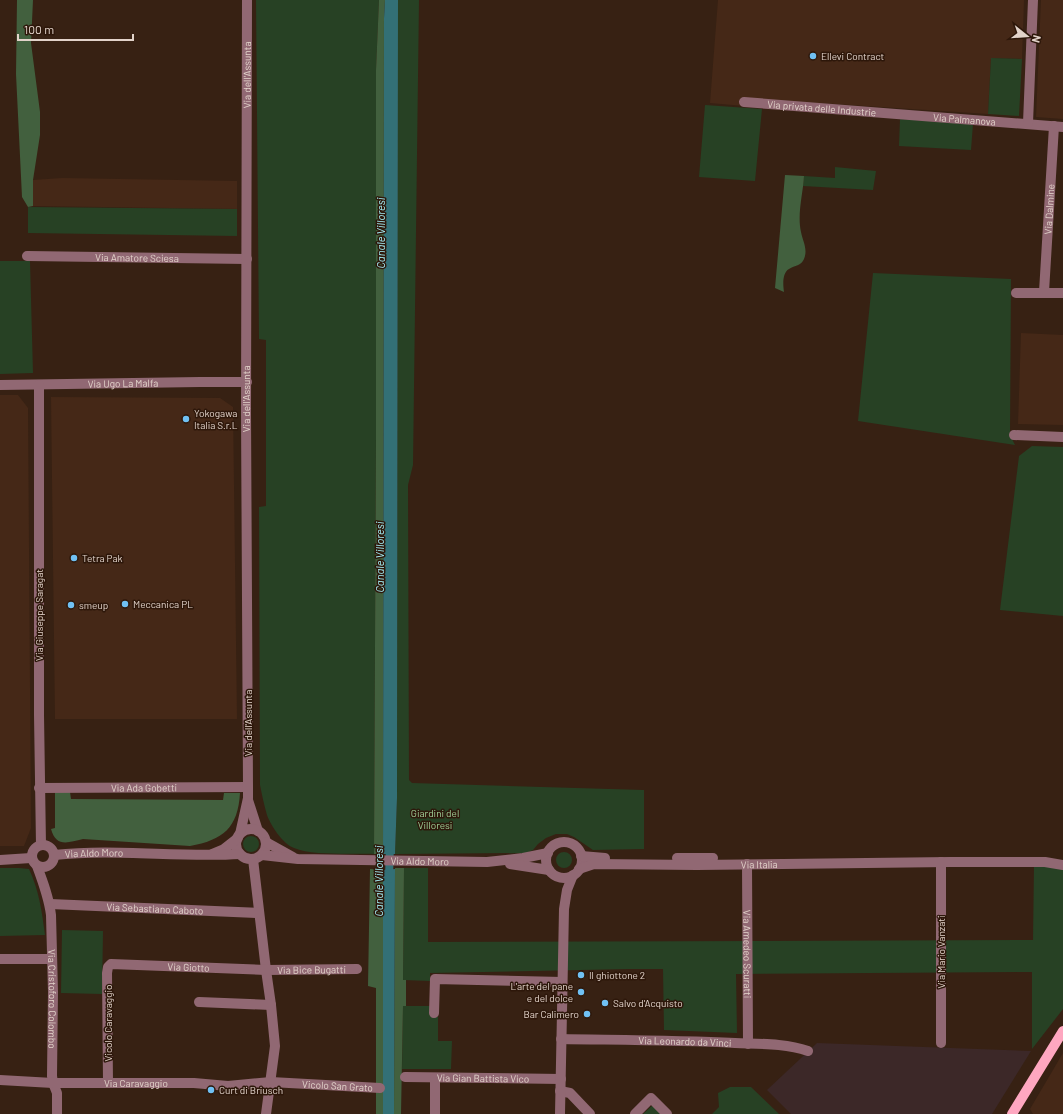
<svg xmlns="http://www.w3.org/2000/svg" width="1063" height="1114" font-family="Barlow,sans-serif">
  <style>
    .built { fill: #452817 }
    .education { fill: #3c2828 }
    .green { fill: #274124 }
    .forest { fill: #42603e }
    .water { fill: #337076 }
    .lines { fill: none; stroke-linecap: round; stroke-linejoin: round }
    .canal { stroke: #337076; stroke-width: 8 }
    .minor { stroke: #916873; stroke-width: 10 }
    .major { stroke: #fea7c0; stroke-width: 10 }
    .poi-dot { fill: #70c1f4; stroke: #2d170a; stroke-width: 1.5 }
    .labels { text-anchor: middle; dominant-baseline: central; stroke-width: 3; stroke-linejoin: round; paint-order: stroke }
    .poi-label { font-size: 10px; fill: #e2d3ca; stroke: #2d170a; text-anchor: start }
    .street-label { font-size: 10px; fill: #e2d3ca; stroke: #2d170a }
    .park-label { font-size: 10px; fill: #a0d29a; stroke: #2d170a }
    .water-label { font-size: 11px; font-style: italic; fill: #a7f3fb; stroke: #2d170a }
  </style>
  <rect width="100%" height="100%" fill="#372113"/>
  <!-- built -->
  <path class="built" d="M718,0H1024L1022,59L991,58L988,114L744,98V106L710,103Z
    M1041,0H1063V119L1036,117Z
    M62,178L237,181V209L33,206V180Z
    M1021,333L1063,335V425L1018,424Z
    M0,395H18L28,408L31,828L24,846H0Z
    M51,397L220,398L233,407L237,719H55Z
    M1063,1053V1114H1033L1030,1109Z"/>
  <!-- education -->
  <path class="education" d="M817,1043L1031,1051L992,1114H791L767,1090Z"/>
  <!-- green -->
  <path class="green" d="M256,0H379L376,70V439L374,854C352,853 313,856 294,848C283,844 271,826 267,815C264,805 262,795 260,785L259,507L266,506V340L259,339Z
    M398,0H419L413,465L408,485L409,780L412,783L644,790V849L593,850L574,837L567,834H556L546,838L538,844L533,850L526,853L395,854L397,798Z
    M991,58L1022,59L1019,116L988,114Z
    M705,105L762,109L755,181L699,177Z
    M900,119L973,124L971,150L899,146Z
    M835,167L876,171L873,190L803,186L804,176L835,178Z
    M28,207L237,209V236L28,233Z
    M0,261H30L33,373L0,374Z
    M873,273L1011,279L1010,435L1015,445L858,421Z
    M1032,446L1063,447V616L1000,610L1019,456Z
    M243 844a8 8 0 1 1 16 0a8 8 0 1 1-16 0Z
    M556 860a8 8 0 1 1 16 0a8 8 0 1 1-16 0Z
    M1034,865L1063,868V1009L1032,1049V972L736,974L737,1033L664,1030L663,969H630L430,973V981L403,980L404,868H428V942L1033,940Z
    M0,868H19L29,869C39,890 42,912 45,935L0,936Z
    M62,930L103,931L102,994L61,993Z
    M403,1006H430V1016L438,1017V1041H452L451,1069H402Z
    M730,1087H751L779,1114H712L719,1107L718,1093Z
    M653,1105L662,1114H643Z"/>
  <!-- forest -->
  <path class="forest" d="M17,0H33L31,43L40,112V135L33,180V206L28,207L22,197L16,74Z
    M379,0H385L384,18L383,854H374L376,439V70Z
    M785,175L804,176C803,194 797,214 801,232C803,242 808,249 804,259C801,266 795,265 789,269C782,273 783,285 784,292L775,288Z
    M55,792H70L71,799L223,800L224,793H240C238,828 223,840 190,846L83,839C67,843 56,847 51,829L55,828Z
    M395,868H404L403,980H406V1006H403L401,1114H394Z
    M370,869L383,870V1114H376V988L368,986Z"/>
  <!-- water -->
  <path class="water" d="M385,0H398L397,798L395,854H383L384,18Z
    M395,869L394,1114H383V870Z"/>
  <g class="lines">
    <!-- canal -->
    <path class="canal" d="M389,879L390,843"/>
    <!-- minor -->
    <g class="minor">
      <path id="s1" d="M744,102L1063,127"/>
      <path d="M1028,123L1033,0"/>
      <path id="s2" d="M27,256L247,259"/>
      <path id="s3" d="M1044,292L1054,126"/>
      <path d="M1016,293H1063"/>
      <path id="s4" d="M0,385L200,382H247"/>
      <path d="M39,385V715L41,845"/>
      <path d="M1014,435L1063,437"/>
      <path id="s5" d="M39,788L248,787"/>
      <path d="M248,800L258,831"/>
      <circle cx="251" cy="844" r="15"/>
      <path id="s6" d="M240,834L248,798V787L246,412L247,0"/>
      <path d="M266,842L293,857"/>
      <circle cx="564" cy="860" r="18"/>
      <circle cx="43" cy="856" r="11"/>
      <path d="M212,854L224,849L238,838"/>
      <path id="s7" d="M54,855C116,848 178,858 240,854"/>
      <path id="s8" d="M262,855L298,859L487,862L523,858L548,853"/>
      <path d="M581,856L605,858"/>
      <path d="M677,858H713"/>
      <path d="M253,859L266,970L271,1005L275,1046L266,1114"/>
      <path d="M0,860L31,858"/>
      <path d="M941,862V1043"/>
      <path d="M510,864L549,870"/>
      <path id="s9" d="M747,864L748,1044"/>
      <path id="s10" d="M37,866C43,882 49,898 51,915L53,992L52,1076L53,1083L57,1093V1114"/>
      <path id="s11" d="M579,869L594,864L697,865L950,862H1045L1063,865"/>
      <path id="s12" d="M50,904L259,913"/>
      <path d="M0,959H52"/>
      <path d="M199,1002L271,1005"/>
      <path d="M434,1013L435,979L562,982"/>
      <path id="s13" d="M561,1039C619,1040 677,1040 735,1043C759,1044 785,1043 808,1051"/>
      <path id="s14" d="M405,1077L561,1079"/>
      <path id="s15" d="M0,1080L53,1083H194L228,1086L271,1082L380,1088"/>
      <path id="s16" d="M108,1082L107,973L108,967L111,964L266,970L357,969"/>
      <path d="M560,1091L570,1093L590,1114"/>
      <path d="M435,1114V1078"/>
      <path d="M560,1114L564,909L567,890L573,875"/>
      <path d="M635,1114L651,1098L667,1114"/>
    </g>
    <!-- major -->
    <path class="major" d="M1012,1114L1063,1031"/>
  </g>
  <!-- markers -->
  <g class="poi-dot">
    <circle cx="813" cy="56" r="4"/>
    <circle cx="186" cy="419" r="4"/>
    <circle cx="74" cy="558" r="4"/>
    <circle cx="125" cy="604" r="4"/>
    <circle cx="71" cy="605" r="4"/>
    <circle cx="581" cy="975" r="4"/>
    <circle cx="581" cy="992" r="4"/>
    <circle cx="605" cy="1003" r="4"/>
    <circle cx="587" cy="1014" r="4"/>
    <circle cx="211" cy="1090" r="4"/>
  </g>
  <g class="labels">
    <!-- poi labels -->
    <g class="poi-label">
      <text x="821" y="56">Ellevi Contract</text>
      <text x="194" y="413">Yokogawa<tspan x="194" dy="12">Italia S.r.L</tspan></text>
      <text x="82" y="558">Tetra Pak</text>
      <text x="133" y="604">Meccanica PL</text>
      <text x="79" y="605">smeup</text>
      <text x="589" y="975">Il ghiottone 2</text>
      <text x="573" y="986" text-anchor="end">L'arte del pane<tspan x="573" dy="12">e del dolce</tspan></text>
      <text x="613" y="1003">Salvo d'Acquisto</text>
      <text x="579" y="1014" text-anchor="end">Bar Calimero</text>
      <text x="219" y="1090">Curt di Briusch</text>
    </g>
    <!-- street labels -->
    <g class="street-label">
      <text stroke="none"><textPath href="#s6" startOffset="760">Via dell'Assunta</textPath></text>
      <text stroke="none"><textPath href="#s1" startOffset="78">Via privata delle Industrie</textPath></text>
      <text stroke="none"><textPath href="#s1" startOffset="221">Via Palmanova</textPath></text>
      <text stroke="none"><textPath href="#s3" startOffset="83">Via Dalmine</textPath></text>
      <text stroke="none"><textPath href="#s2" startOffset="110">Via Amatore Sciesa</textPath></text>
      <text stroke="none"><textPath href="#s4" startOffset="123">Via Ugo La Malfa</textPath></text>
      <text stroke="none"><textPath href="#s6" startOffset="436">Via dell'Assunta</textPath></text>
      <text transform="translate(39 615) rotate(-90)">Via Giuseppe Saragat</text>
      <text transform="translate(248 723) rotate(-90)">Via dell'Assunta</text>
      <text stroke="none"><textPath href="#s5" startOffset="105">Via Ada Gobetti</textPath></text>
      <text stroke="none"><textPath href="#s7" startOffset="40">Via Aldo Moro</textPath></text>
      <text stroke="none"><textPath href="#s8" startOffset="158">Via Aldo Moro</textPath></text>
      <text stroke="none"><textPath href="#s11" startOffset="181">Via Italia</textPath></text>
      <text stroke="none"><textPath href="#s12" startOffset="105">Via Sebastiano Caboto</textPath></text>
      <text transform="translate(941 952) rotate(-90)">Via Mario Vanzati</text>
      <text stroke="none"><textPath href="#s9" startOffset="90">Via Amedeo Scuratti</textPath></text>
      <text stroke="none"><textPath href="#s16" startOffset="197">Via Giotto</textPath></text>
      <text stroke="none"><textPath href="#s16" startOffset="320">Via Bice Bugatti</textPath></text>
      <text stroke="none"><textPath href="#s10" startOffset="135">Via Cristoforo Colombo</textPath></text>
      <text transform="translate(108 1023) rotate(-90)">Vicolo Caravaggio</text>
      <text stroke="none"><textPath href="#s13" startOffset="124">Via Leonardo da Vinci</textPath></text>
      <text stroke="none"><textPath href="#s14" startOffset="78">Via Gian Battista Vico</textPath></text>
      <text stroke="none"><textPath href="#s15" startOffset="136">Via Caravaggio</textPath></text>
      <text stroke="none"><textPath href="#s15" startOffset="338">Vicolo San Grato</textPath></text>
    </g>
    <!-- park labels -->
    <g class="park-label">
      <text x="435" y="813">Giardini del<tspan x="435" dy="12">Villoresi</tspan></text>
    </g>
    <!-- water labels -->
    <g class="water-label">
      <text transform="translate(380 233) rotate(-90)">Canale Villoresi</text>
      <text transform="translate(379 557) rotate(-90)">Canale Villoresi</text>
      <text transform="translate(378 881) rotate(-90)">Canale Villoresi</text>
    </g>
  </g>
  <!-- north arrow -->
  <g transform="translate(1027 36) rotate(107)" stroke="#2d170a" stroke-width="3" paint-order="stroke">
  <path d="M0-3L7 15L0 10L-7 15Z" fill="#e2d3ca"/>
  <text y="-6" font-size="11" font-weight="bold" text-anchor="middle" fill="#e2d3ca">N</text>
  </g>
  <!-- scale -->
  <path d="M18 34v6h115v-6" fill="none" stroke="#e2d3ca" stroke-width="2"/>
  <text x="24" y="34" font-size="12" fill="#e2d3ca" stroke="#2d170a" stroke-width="3" paint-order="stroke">100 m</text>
</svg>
